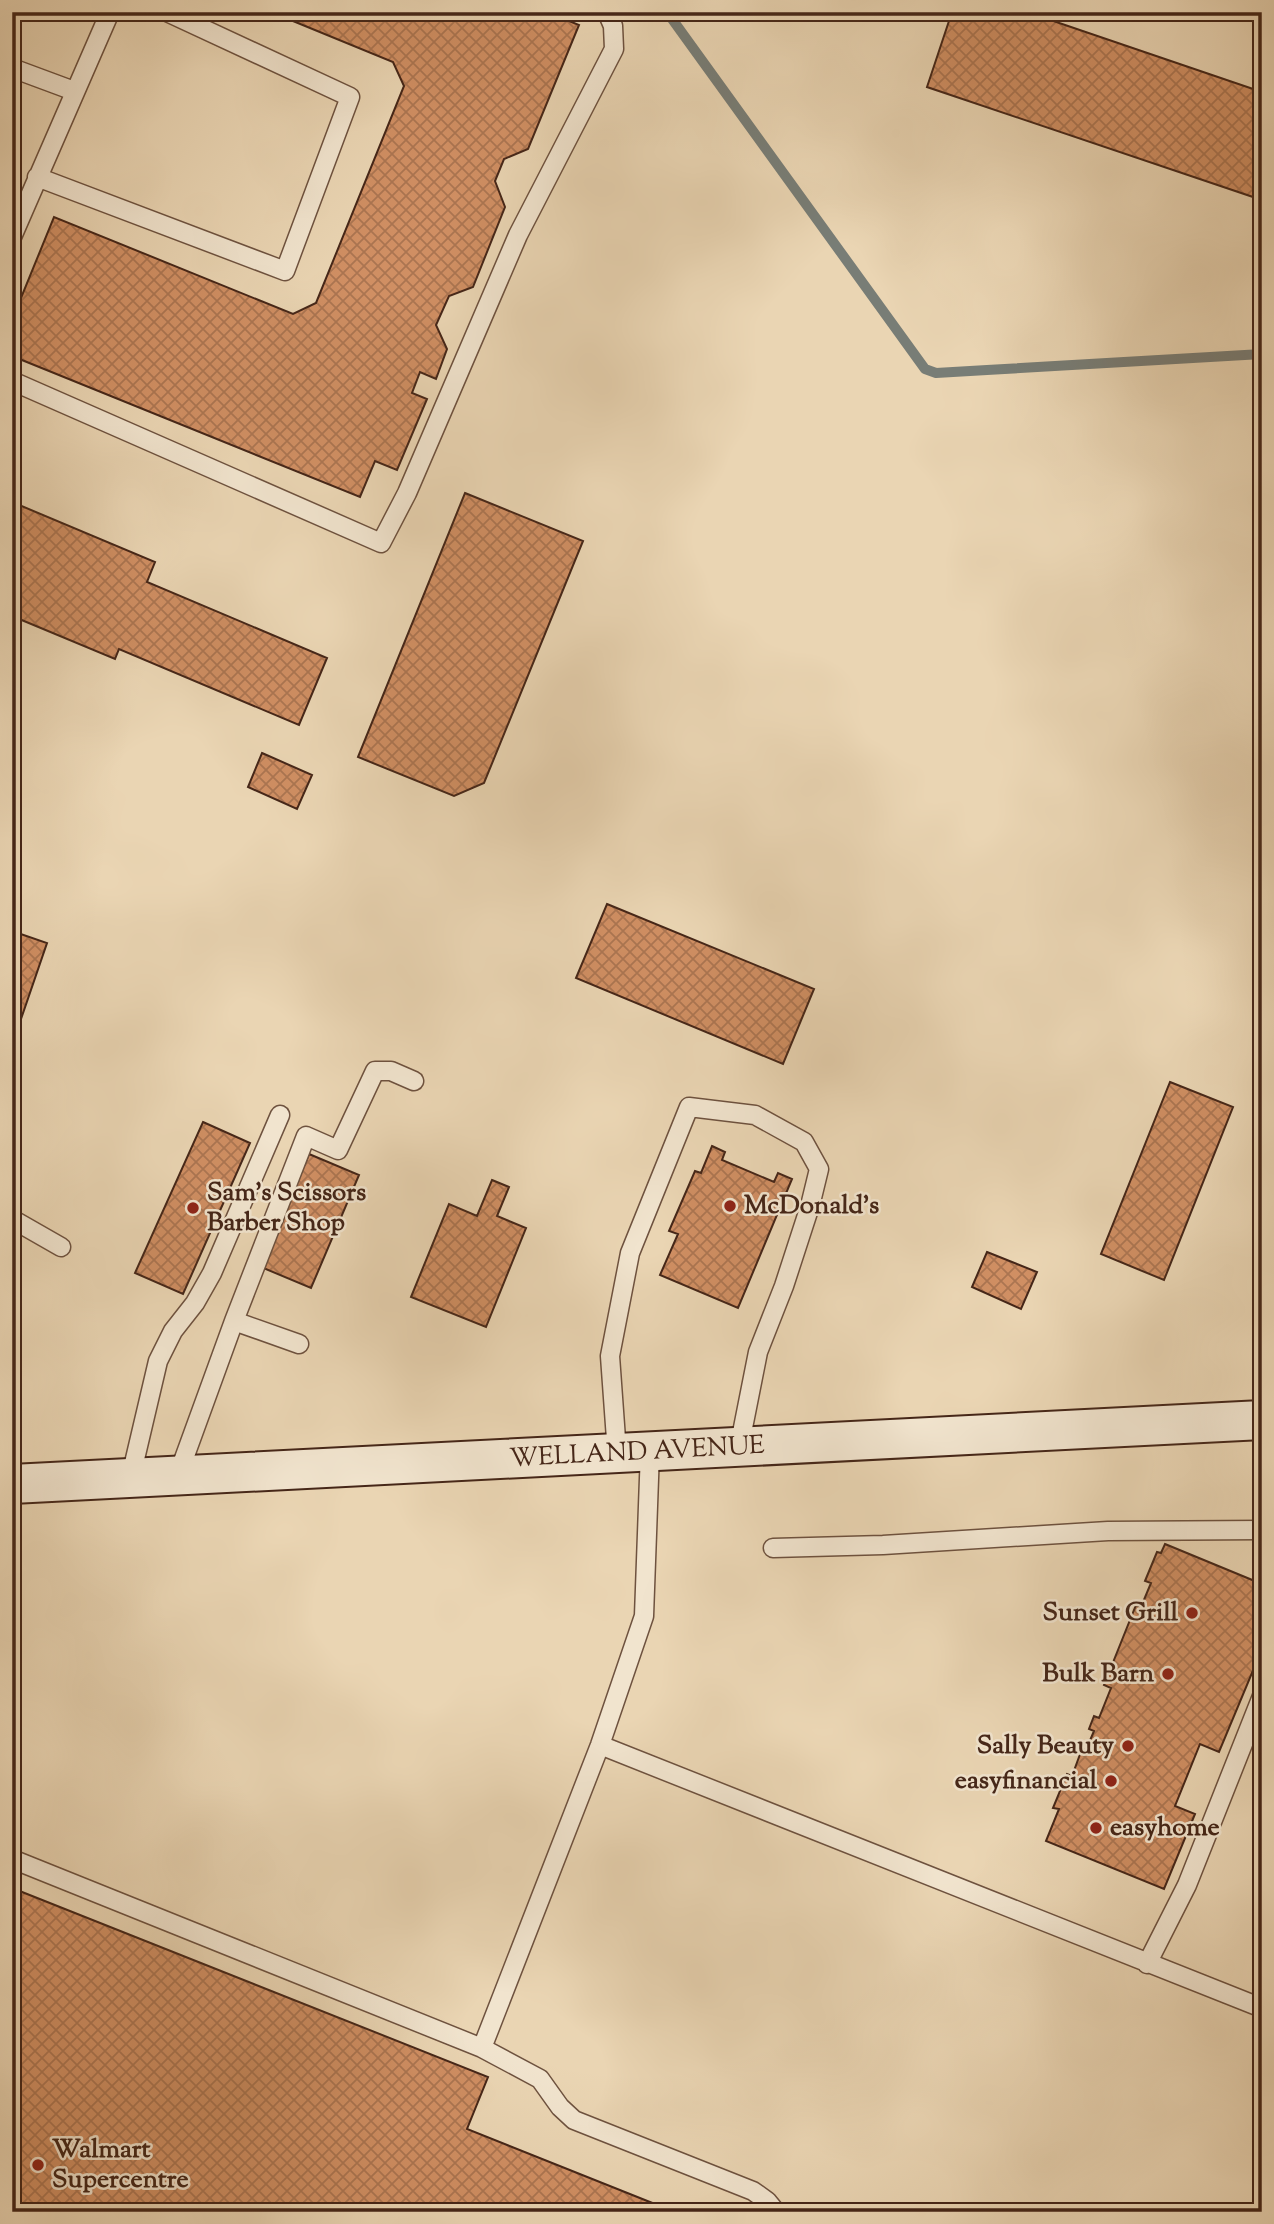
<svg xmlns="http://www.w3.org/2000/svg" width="1274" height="2224" font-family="'Sorts Mill Goudy',serif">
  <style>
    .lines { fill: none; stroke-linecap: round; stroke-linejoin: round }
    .stream { stroke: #787d76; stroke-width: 10 }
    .building { fill: url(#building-cross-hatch); stroke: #452618; stroke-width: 2 }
    .lane-casing { stroke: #6e523f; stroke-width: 21 }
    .secondary-casing { stroke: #452618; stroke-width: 42 }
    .lane { stroke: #f1e4ce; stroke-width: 18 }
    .secondary { stroke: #f1e4ce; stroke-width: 38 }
    .poi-dot { fill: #8f2418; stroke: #f1e4ce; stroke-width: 2.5 }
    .labels { text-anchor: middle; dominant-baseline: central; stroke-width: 5; stroke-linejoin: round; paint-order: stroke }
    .poi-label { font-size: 26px; font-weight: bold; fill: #452618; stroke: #f1e4ce; text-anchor: start }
    .street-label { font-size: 26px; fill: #452618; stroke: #f1e4ce }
  </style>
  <defs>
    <pattern id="building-cross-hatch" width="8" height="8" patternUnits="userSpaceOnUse" patternTransform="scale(1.75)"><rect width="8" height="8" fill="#d08f63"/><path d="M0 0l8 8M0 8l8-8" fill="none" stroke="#ab7551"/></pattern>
  </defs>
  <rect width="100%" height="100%" fill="#ead5b3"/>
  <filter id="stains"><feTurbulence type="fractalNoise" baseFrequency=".00286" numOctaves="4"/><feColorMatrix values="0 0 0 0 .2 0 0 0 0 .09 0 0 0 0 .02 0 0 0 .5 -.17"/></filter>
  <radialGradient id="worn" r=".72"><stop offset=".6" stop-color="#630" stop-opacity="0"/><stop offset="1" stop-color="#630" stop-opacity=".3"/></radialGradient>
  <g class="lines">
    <!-- stream -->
    <path class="stream" d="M667,12L925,369L936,373L987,370L1262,354"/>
  </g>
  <!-- building -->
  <path class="building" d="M271,12H547L579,25L528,149L504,159L495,181L505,207L473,287L449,296L436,325L447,349L436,379L420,372L412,393L427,399L397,470L375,461L360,497L12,356V320L54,217L293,314L316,303L404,86L393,62Z
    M952,12H1027L1262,92V200L927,87Z
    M465,493L583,541L484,783L454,796L358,757Z
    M12,502L155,562L147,582L327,658L299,725L119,649L115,659L12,616Z
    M262,753L312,775L297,809L248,787Z
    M607,904L814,989L783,1064L576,978Z
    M12,931L47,943L21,1019L12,1016Z
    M1170,1082L1233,1107L1164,1280L1101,1254Z
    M203,1122L250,1143L183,1294L135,1273Z
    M712,1146L725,1152L722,1160L774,1182L778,1173L792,1179L738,1308L660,1275L678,1234L669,1231L695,1171L701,1173Z
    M309,1154L359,1175L311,1288L261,1267Z
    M492,1180L509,1187L497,1216L526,1228L486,1327L411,1297L449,1204L477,1216Z
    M987,1252L1037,1272L1021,1309L972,1287Z
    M1165,1544L1262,1584V1649L1219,1752L1200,1744L1175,1806L1195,1814L1164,1889L1046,1841L1059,1809L1053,1808L1067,1774L1072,1776L1082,1749L1086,1750L1094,1731L1089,1729L1094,1716L1099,1718L1111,1688L1104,1685L1136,1605L1141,1607L1151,1583L1145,1581L1157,1552L1161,1553Z
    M12,1888L488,2077L467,2129L675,2212H12Z"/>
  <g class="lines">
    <defs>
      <path id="lane" d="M12,68L74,91
        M37,177L285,271L350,97L167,12
        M12,237L110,12
        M12,381L381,543L407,493L518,235L614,49L613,26L607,12
        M12,1219L61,1247
        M234,1321L299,1344
        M650,1451L644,1616L600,1745L482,2048L540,2079L560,2107L574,2120L753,2191L767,2201L776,2212
        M617,1453L610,1356L630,1253L689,1107L755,1115L804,1142L819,1169L810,1206L784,1286L758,1352L739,1448
        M178,1475L234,1321L306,1136L338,1150L375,1071H391L414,1081
        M131,1476L158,1361L173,1331L195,1303L212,1273L280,1115
        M773,1548L883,1545L1108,1531L1262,1530
        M600,1745L1262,2008
        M12,1859L482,2048
        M1147,1964L1187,1885L1262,1696"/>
      <path id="secondary" d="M12,1484L1262,1420"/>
    </defs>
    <!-- lane casing -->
    <use href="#lane" class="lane-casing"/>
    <!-- secondary casing -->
    <use href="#secondary" class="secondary-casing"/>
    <!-- lane -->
    <use href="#lane" class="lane"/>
    <!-- secondary -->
    <use href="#secondary" class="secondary"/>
  </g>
  <!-- markers -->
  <g class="poi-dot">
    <circle cx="730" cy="1206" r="7"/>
    <circle cx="193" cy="1208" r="7"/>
    <circle cx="1192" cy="1613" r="7"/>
    <circle cx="1168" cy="1674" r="7"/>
    <circle cx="1128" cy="1746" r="7"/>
    <circle cx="1111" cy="1781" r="7"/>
    <circle cx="1096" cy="1828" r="7"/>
    <circle cx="38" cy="2165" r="7"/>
  </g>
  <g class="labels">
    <!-- poi labels -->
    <g class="poi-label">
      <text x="207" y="1193">Sam’s Scissors<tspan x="207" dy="30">Barber Shop</tspan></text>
      <text x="744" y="1206">McDonald's</text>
      <text x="1178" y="1613" text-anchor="end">Sunset Grill</text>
      <text x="1154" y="1674" text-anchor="end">Bulk Barn</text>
      <text x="1114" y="1746" text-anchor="end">Sally Beauty</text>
      <text x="1097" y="1781" text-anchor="end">easyfinancial</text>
      <text x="1110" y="1828">easyhome</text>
      <text x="52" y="2150">Walmart<tspan x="52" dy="30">Supercentre</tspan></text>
    </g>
    <!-- street labels -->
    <g class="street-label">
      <text transform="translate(637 1453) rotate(-3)">WELLAND AVENUE</text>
    </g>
  </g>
  <!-- margin -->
  <rect width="1274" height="2224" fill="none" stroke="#ead5b3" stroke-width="42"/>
  <rect x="14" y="14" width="1246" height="2196" fill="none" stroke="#452618" stroke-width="3.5"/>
  <rect x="21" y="21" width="1232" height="2182" fill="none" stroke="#452618" stroke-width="2"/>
  <rect width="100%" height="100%" filter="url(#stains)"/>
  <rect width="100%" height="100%" fill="url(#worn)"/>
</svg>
